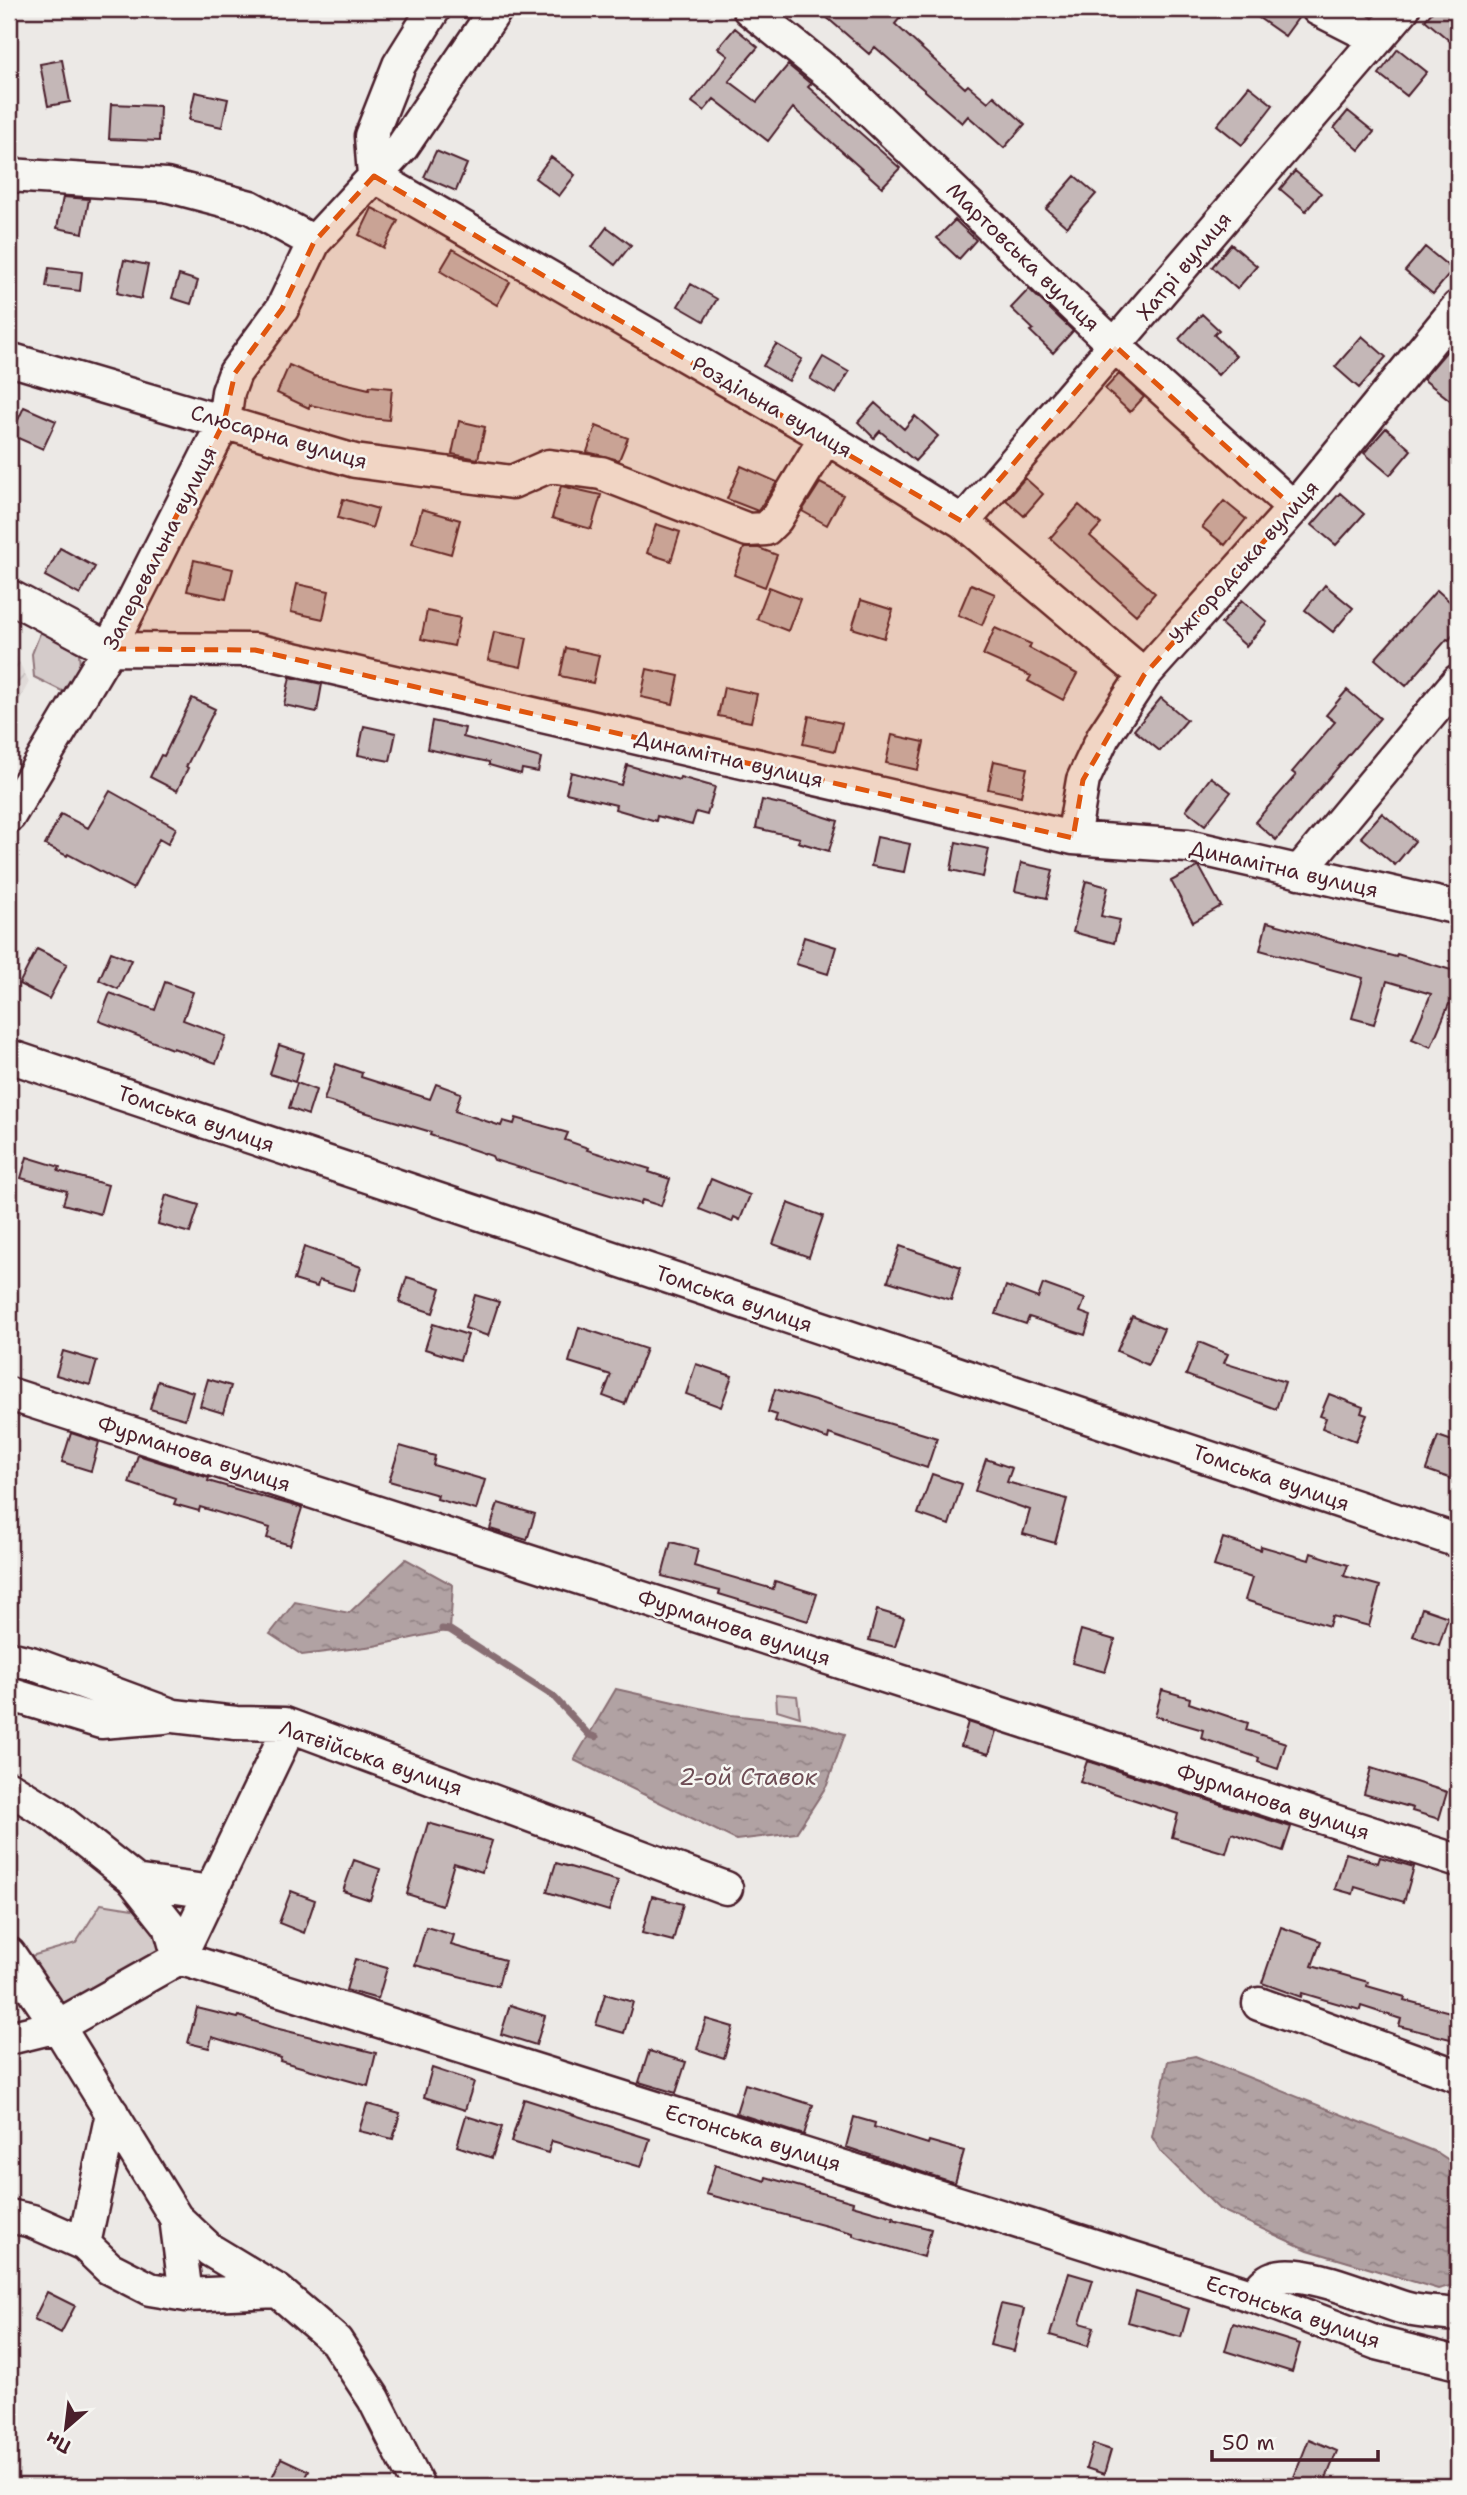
<svg xmlns="http://www.w3.org/2000/svg" width="1467" height="2495" font-family="'Shantell Sans',sans-serif">
  <style>
    .industrial { fill: url(#industrial-furrows) }
    .park { fill: #d4cbca; stroke: #8f757a; stroke-width: 2 }
    .water { fill: url(#water-ripples); stroke: #886e73; stroke-width: 2 }
    .lines { fill: none; stroke-linecap: round; stroke-linejoin: round }
    .stream { stroke: #886e73; stroke-width: 7 }
    .building { fill: #c4b7b7; stroke: #4a1f2b; stroke-width: 2 }
    .minor-casing { stroke: #4a1f2b; stroke-width: 37 }
    .minor { stroke: #f6f6f2; stroke-width: 32 }
    .marked { fill: #e0560e; fill-opacity: 0.2; stroke: #e0560e; stroke-width: 5; stroke-dasharray: 14 9; stroke-linejoin: round }
    .labels { text-anchor: middle; dominant-baseline: central; stroke-width: 5; stroke-linejoin: round; paint-order: stroke }
    .street-label { font-size: 21px; fill: #4a1f2b; stroke: #f6f6f2 }
    .water-label { font-size: 23px; font-style: italic; fill: #6e4d55; stroke: #f6f6f2 }
  </style>
  <defs>
    <pattern id="industrial-furrows" width="10" height="10" patternUnits="userSpaceOnUse" patternTransform="scale(1.75)"><rect width="10" height="10" fill="#e0dad8"/><path d="M-1 1l2-2M0 10L10 0M9 11l2-2" fill="none" stroke="#c2bbba"/></pattern>
    <pattern id="water-ripples" width="26" height="14" patternUnits="userSpaceOnUse" patternTransform="scale(1.75)"><rect width="26" height="14" fill="#b1a2a3"/><path d="M2 4q2-2 4 0t4 0M15 11q2-2 4 0t4 0" fill="none" stroke="#928385"/></pattern>
  </defs>
  <rect width="100%" height="100%" fill="#ece9e6"/>
  <filter id="ink" filterUnits="userSpaceOnUse"><feTurbulence type="fractalNoise" baseFrequency=".0143" numOctaves="2"/><feDisplacementMap in="SourceGraphic" scale="14" xChannelSelector="R" yChannelSelector="G"/><feConvolveMatrix kernelMatrix="1 2 1 2 8 2 1 2 1" color-interpolation-filters="sRGB"/></filter>
  <g filter="url(#ink)">
    <!-- industrial -->
    <path class="industrial" d="M9,642L29,682L9,720Z"/>
    <!-- park -->
    <path class="park" d="M41,631L79,653L81,681L68,694L34,677L32,654Z
      M776,1694L797,1696L800,1717L777,1710Z
      M101,1904L151,1912L169,1950L69,2012L46,1996L28,1957L76,1943Z"/>
    <!-- water -->
    <path class="water" d="M406,1559L453,1585L450,1630L374,1646L302,1655L270,1634L295,1602L349,1613Z
      M616,1689L731,1715L805,1723L845,1734L827,1785L796,1833L736,1840L574,1760Z
      M1195,2056L1438,2153L1458,2166V2284L1438,2289L1308,2250L1219,2209L1161,2152L1152,2137L1168,2061Z"/>
    <g class="lines">
      <!-- stream -->
      <path class="stream" d="M442,1629L450,1630L553,1696L589,1735L596,1737"/>
    </g>
    <!-- building -->
    <path class="building" d="M817,9H889L900,18L895,24L965,88L968,85L988,102L994,96L1025,124L1004,148L968,116L962,123L875,47L869,54Z
      M1246,9H1300L1301,14L1285,36Z
      M1435,9H1448L1458,17V48L1425,20Z
      M735,28L758,47L729,81L757,102L788,65L811,84L808,87L900,168L882,187L793,108L768,141L714,99L704,111L692,102L728,56L718,48Z
      M1398,49L1427,72L1407,96L1379,74Z
      M62,60L70,102L48,106L40,64Z
      M1249,86L1273,105L1242,145L1217,125Z
      M195,92L228,99L222,127L189,120Z
      M111,104L160,106L159,141L109,139Z
      M1348,111L1374,132L1359,150L1334,128Z
      M436,151L467,164L456,191L424,177Z
      M551,157L575,175L559,196L535,178Z
      M1295,171L1321,193L1306,211L1280,189Z
      M1075,176L1096,194L1067,227L1046,209Z
      M63,197L89,199L83,233L57,228Z
      M372,208L398,221L384,248L359,235Z
      M955,220L976,240L959,259L937,238Z
      M607,227L631,245L615,265L592,247Z
      M1231,244L1257,266L1237,289L1212,267Z
      M1425,247L1453,270L1433,294L1405,271Z
      M453,249L510,282L497,305L440,271Z
      M124,260L148,265L141,299L117,293Z
      M49,268L82,272L80,291L46,287Z
      M179,275L198,281L191,304L172,298Z
      M691,284L717,299L704,321L678,306Z
      M1029,289L1073,331L1053,353L1030,331L1033,329L1011,308Z
      M1202,314L1219,330L1214,335L1236,356L1218,375L1179,339Z
      M1362,336L1386,357L1359,388L1335,367Z
      M1458,338V390L1450,400L1423,379Z
      M776,344L802,359L789,381L763,366Z
      M823,357L849,372L836,394L810,379Z
      M289,365L314,376L369,389L370,386L392,388L389,420L368,418L310,405L309,408L277,393Z
      M1119,374L1144,397L1130,412L1105,389Z
      M875,403L904,429L915,416L938,436L915,461L880,431L874,438L858,422Z
      M24,407L56,421L43,449L11,435Z
      M459,421L485,427L478,459L452,454Z
      M596,426L628,438L619,460L587,452Z
      M1386,428L1411,450L1390,475L1364,453Z
      M741,466L777,482L758,511L727,499Z
      M1025,478L1043,494L1024,516L1006,500Z
      M820,483L843,495L827,525L802,511Z
      M561,486L601,495L591,529L552,518Z
      M1340,493L1364,514L1336,545L1312,525Z
      M343,499L378,509L372,528L338,518Z
      M1224,501L1246,519L1225,545L1202,527Z
      M1079,505L1101,524L1090,536L1155,593L1136,615L1050,538Z
      M422,509L460,520L451,554L412,543Z
      M656,524L680,532L671,561L647,553Z
      M60,548L95,567L80,595L45,576Z
      M744,548H759L777,555L765,587L734,575Z
      M194,560L233,569L226,599L187,591Z
      M297,584L329,591L323,619L291,612Z
      M971,584L995,594L982,625L958,615Z
      M1325,585L1353,608L1333,632L1305,610Z
      M769,587L800,599L788,631L757,619Z
      M1437,590L1458,609V629L1449,640L1447,639L1406,686L1375,659Z
      M861,600L893,610L884,638L852,628Z
      M1242,600L1267,622L1246,646L1221,624Z
      M427,611L460,618L454,646L421,639Z
      M995,628L1031,644L1029,648L1077,674L1063,700L1028,681L1031,676L983,655Z
      M494,632L527,638L521,667L488,660Z
      M566,648L599,655L593,683L560,676Z
      M647,669L679,676L673,704L641,697Z
      M290,677L322,684L317,712L284,705Z
      M724,687L757,694L751,722L718,716Z
      M1347,690L1380,718L1276,840L1255,822L1296,775L1292,772L1335,722L1326,715Z
      M192,698L215,709L186,767L188,768L177,791L150,777L161,755L164,756Z
      M1161,698L1187,720L1160,751L1134,730Z
      M809,716L842,723L835,751L803,744Z
      M432,721L465,728L463,737L541,758L538,772L522,769L521,774L489,765V762L427,749Z
      M364,726L396,733L390,761L358,755Z
      M892,735L924,742L918,770L886,763Z
      M994,761L1027,768L1021,796L988,789Z
      M627,765L679,780L680,777L715,787L707,815L696,812L692,825L657,816L656,821L615,809L616,805L566,793L571,772L621,785Z
      M1211,777L1231,792L1205,825L1186,810Z
      M110,791L176,828L168,844L159,839L133,889L68,854L67,856L45,845L61,814L88,828Z
      M762,800L794,807L838,821L829,851L798,842L800,838L756,828Z
      M1382,813L1415,841L1395,865L1361,837Z
      M877,837L910,844L904,872L871,866Z
      M956,842L989,849L983,877L951,870Z
      M1021,863L1053,870L1047,898L1015,891Z
      M1198,867L1200,868L1221,906L1193,922L1171,881Z
      M1086,881L1108,887L1101,916L1120,920L1114,943L1073,932Z
      M1267,922L1396,957L1397,954L1458,972V1006L1449,1004L1431,1047L1412,1039L1431,994L1387,981L1374,1024L1352,1018L1363,978L1260,950Z
      M804,937L836,947L828,974L796,964Z
      M37,949L67,964L49,999L19,984Z
      M111,952L131,960L118,989L99,980Z
      M165,982L193,992L183,1020L226,1036L216,1063L173,1048L172,1049L99,1021L110,993L155,1010Z
      M279,1045L304,1053L295,1082L270,1074Z
      M336,1064L362,1073L361,1077L430,1099L436,1084L461,1093L455,1111L501,1126L503,1121L514,1124L516,1118L568,1133L565,1140L588,1148L587,1150L650,1169L649,1172L670,1179L661,1206L642,1200L640,1204L494,1160L492,1156L430,1135L431,1132L324,1100Z
      M297,1083L316,1090L308,1115L289,1108Z
      M27,1157L60,1167L58,1171L108,1185L100,1214L63,1204L67,1191L21,1178Z
      M711,1179L750,1195L740,1220L734,1217L732,1222L699,1209Z
      M166,1195L199,1205L190,1233L158,1224Z
      M788,1203L823,1216L809,1257L773,1244Z
      M900,1246L961,1267L951,1300L888,1281Z
      M304,1247L361,1267L354,1291L319,1280L317,1287L294,1280Z
      M407,1277L441,1288L433,1313L399,1302Z
      M1043,1284L1085,1299L1080,1312L1091,1316L1085,1335L1029,1317L1026,1324L996,1314L1006,1286L1038,1298Z
      M475,1295L499,1302L488,1336L465,1328Z
      M1132,1316L1164,1329L1148,1365L1117,1351Z
      M433,1324L468,1335L460,1360L425,1349Z
      M579,1327L646,1349L625,1404L603,1396L611,1375L569,1362Z
      M1199,1342L1228,1354L1224,1363L1285,1382L1276,1409L1186,1375Z
      M63,1351L97,1361L90,1385L56,1375Z
      M696,1364L732,1376L721,1407L686,1394Z
      M208,1379L231,1386L223,1413L200,1406Z
      M158,1381L193,1392L185,1419L150,1409Z
      M775,1389L937,1438L927,1468L829,1434L828,1439L775,1421L777,1415L768,1412Z
      M1329,1394L1363,1407L1361,1413L1367,1415L1356,1441L1322,1428L1326,1418L1320,1416Z
      M71,1433L99,1442L91,1471L62,1462Z
      M1438,1436L1458,1443V1470L1455,1480L1426,1470Z
      M400,1446L435,1456L433,1465L485,1480L476,1510L437,1499L438,1495L389,1481Z
      M138,1455L209,1478L208,1481L302,1508L290,1545L267,1538L270,1528L200,1507L199,1511L174,1504L176,1499L129,1483Z
      M986,1459L1012,1468L1007,1482L1067,1499L1055,1543L1023,1534L1030,1510L975,1491Z
      M932,1474L962,1484L949,1525L918,1514Z
      M498,1503L535,1514L527,1540L490,1529Z
      M1223,1538L1260,1550L1261,1546L1309,1560L1311,1553L1348,1565L1344,1576L1380,1586L1369,1626L1332,1616L1329,1626L1245,1600L1252,1578L1214,1566Z
      M671,1542L698,1549L694,1566L773,1589L775,1581L817,1594L808,1621L719,1594L720,1591L662,1576Z
      M1422,1608L1448,1617L1439,1645L1413,1636Z
      M877,1610L904,1618L895,1647L869,1640Z
      M1081,1630L1115,1640L1105,1672L1072,1663Z
      M1162,1690L1190,1698L1189,1703L1248,1723L1246,1730L1286,1743L1278,1769L1258,1762L1259,1758L1201,1738L1203,1730L1155,1716Z
      M968,1722L996,1731L989,1754L961,1746Z
      M1087,1761L1291,1827L1283,1851L1232,1833L1226,1853L1172,1837L1178,1814L1080,1782Z
      M1371,1768L1447,1792L1439,1819L1412,1811L1413,1808L1364,1794Z
      M428,1823L492,1841L482,1872L454,1863L442,1905L407,1894Z
      M1346,1853L1378,1863L1380,1857L1414,1867L1404,1902L1355,1887L1353,1894L1335,1889Z
      M354,1860L380,1869L370,1900L343,1891Z
      M556,1863L618,1881L609,1911L547,1892Z
      M291,1891L315,1900L304,1933L279,1923Z
      M652,1896L683,1904L673,1941L642,1933Z
      M426,1927L454,1935L451,1945L505,1960L498,1986L415,1965Z
      M1281,1927L1321,1941L1312,1966L1368,1982L1367,1986L1405,1997L1404,2000L1458,2014V2041L1399,2026L1401,2019L1361,2006L1360,2010L1302,1993L1301,1997L1262,1983Z
      M355,1959L387,1968L378,1999L346,1990Z
      M605,1994L633,2002L624,2033L596,2025Z
      M510,2005L545,2016L536,2045L501,2034Z
      M197,2008L238,2018L239,2016L271,2027L376,2053L368,2086L280,2061L281,2058L212,2037L209,2048L188,2043Z
      M706,2019L733,2027L724,2058L697,2049Z
      M649,2051L686,2062L676,2093L639,2082Z
      M432,2068L474,2082L465,2110L424,2097Z
      M745,2084L813,2105L804,2135L736,2113Z
      M524,2099L650,2139L641,2167L552,2141L548,2153L511,2142Z
      M367,2104L400,2113L393,2139L359,2131Z
      M466,2116L502,2127L492,2158L457,2146Z
      M854,2117L875,2123L874,2127L928,2144L929,2141L964,2151L955,2183L846,2147Z
      M715,2165L765,2181L766,2177L853,2202L852,2205L894,2217L893,2219L931,2229L924,2257L853,2236V2233L706,2194Z
      M1069,2273L1093,2280L1080,2323L1094,2327L1088,2346L1050,2335Z
      M47,2292L75,2306L61,2333L34,2319Z
      M1136,2292L1189,2309L1181,2337L1128,2322Z
      M1001,2304L1024,2309L1014,2351L990,2345Z
      M1233,2323L1300,2344L1292,2372L1225,2351Z
      M1309,2439L1337,2451L1323,2486H1316L1294,2477Z
      M1093,2444L1111,2450L1104,2474L1086,2468Z
      M281,2458L309,2471L302,2486H268Z"/>
    <g class="lines">
      <defs>
        <path id="minor" d="M434,9L399,65L371,136L374,176L826,437L963,522L1144,675
          M749,9L842,84L1115,346L1294,508
          M1318,9L1377,39
          M9,175L166,185L250,207L314,242
          M9,359L355,461L512,482L549,466L601,473L748,530L766,529L776,519L826,437
          M963,522L1403,9
          M9,596L109,649L255,650L1073,838L1188,846L1458,908
          M9,816L109,649L224,422L228,392L235,373L282,309L314,242L402,147L496,9
          M1073,838L1083,780L1103,737L1144,675L1294,508L1458,307
          M1299,872L1458,681
          M9,1056L1458,1541
          M9,1394L1458,1861
          M9,1658L31,1663L174,1716L236,1723L285,1724L726,1888
          M9,1694L101,1722L164,1717
          M9,1788L53,1815L132,1878L170,1926L179,1958
          M134,1881L211,1892
          M9,1954L58,2026L176,2218L210,2250L278,2291
          M179,1958L290,1726
          M1259,2004L1458,2076
          M9,2038L58,2026L179,1958L1254,2296L1377,2343L1458,2363
          M9,2216L32,2221L84,2244L109,2268L150,2289L186,2295L278,2291L336,2341L374,2399L418,2486
          M176,2218L186,2295
          M84,2244L112,2113
          M1254,2296C1260,2289 1265,2281 1273,2278C1302,2266 1374,2299 1404,2308C1421,2313 1441,2313 1458,2315"/>
      </defs>
      <!-- minor casing -->
      <use href="#minor" class="minor-casing"/>
      <!-- minor -->
      <use href="#minor" class="minor"/>
    </g>
  </g>
  <!-- marked area -->
  <path class="marked" d="M374,176L963,522L1115,346L1294,508L1144,675L1083,780L1073,838L255,650L109,649L224,422L235,373L282,309L314,242Z"/>
  <g class="labels">
    <!-- street labels -->
    <g class="street-label">
      <text transform="translate(1023 257) rotate(44)">Мартовська вулиця</text>
      <text transform="translate(1184 266) rotate(-50)">Хатрі вулиця</text>
      <text transform="translate(772 407) rotate(30)">Роздільна вулиця</text>
      <text transform="translate(279 437) rotate(16)">Слюсарна вулиця</text>
      <text transform="translate(160 548) rotate(-63)">Заперевальна вулиця</text>
      <text transform="translate(1244 562) rotate(-48)">Ужгородська вулиця</text>
      <text transform="translate(729 759) rotate(13)">Динамітна вулиця</text>
      <text transform="translate(1284 869) rotate(13)">Динамітна вулиця</text>
      <text transform="translate(196 1119) rotate(19)">Томська вулиця</text>
      <text transform="translate(734 1299) rotate(19)">Томська вулиця</text>
      <text transform="translate(194 1454) rotate(18)">Фурманова вулиця</text>
      <text transform="translate(1271 1478) rotate(19)">Томська вулиця</text>
      <text transform="translate(734 1628) rotate(18)">Фурманова вулиця</text>
      <text transform="translate(371 1758) rotate(19)">Латвiйська вулиця</text>
      <text transform="translate(1273 1802) rotate(18)">Фурманова вулиця</text>
      <text transform="translate(753 2138) rotate(17)">Естонська вулиця</text>
      <text transform="translate(1293 2312) rotate(19)">Естонська вулиця</text>
    </g>
    <!-- water labels -->
    <g class="water-label">
      <text x="748" y="1777">2-ой Ставок</text>
    </g>
  </g>
  <!-- margin -->
  <rect width="1467" height="2495" fill="none" stroke="#f6f6f2" stroke-width="35"/>
  <rect x="18" y="18" width="1432" height="2460" fill="none" stroke="#4a1f2b" stroke-width="2.5" filter="url(#ink)"/>
  <!-- north arrow -->
  <g transform="translate(66 2428) rotate(208)" stroke="#f6f6f2" stroke-width="5" paint-order="stroke">
  <path d="M0-5L12 26L0 18L-12 26Z" fill="#4a1f2b"/>
  <text y="-10" font-size="19" font-weight="bold" text-anchor="middle" fill="#4a1f2b">Пн</text>
  </g>
  <!-- scale -->
  <path d="M1212 2450v10h166v-10" fill="none" stroke="#4a1f2b" stroke-width="3.5"/>
  <text x="1222" y="2450" font-size="21" fill="#4a1f2b" stroke="#f6f6f2" stroke-width="5" paint-order="stroke">50 m</text>
</svg>
